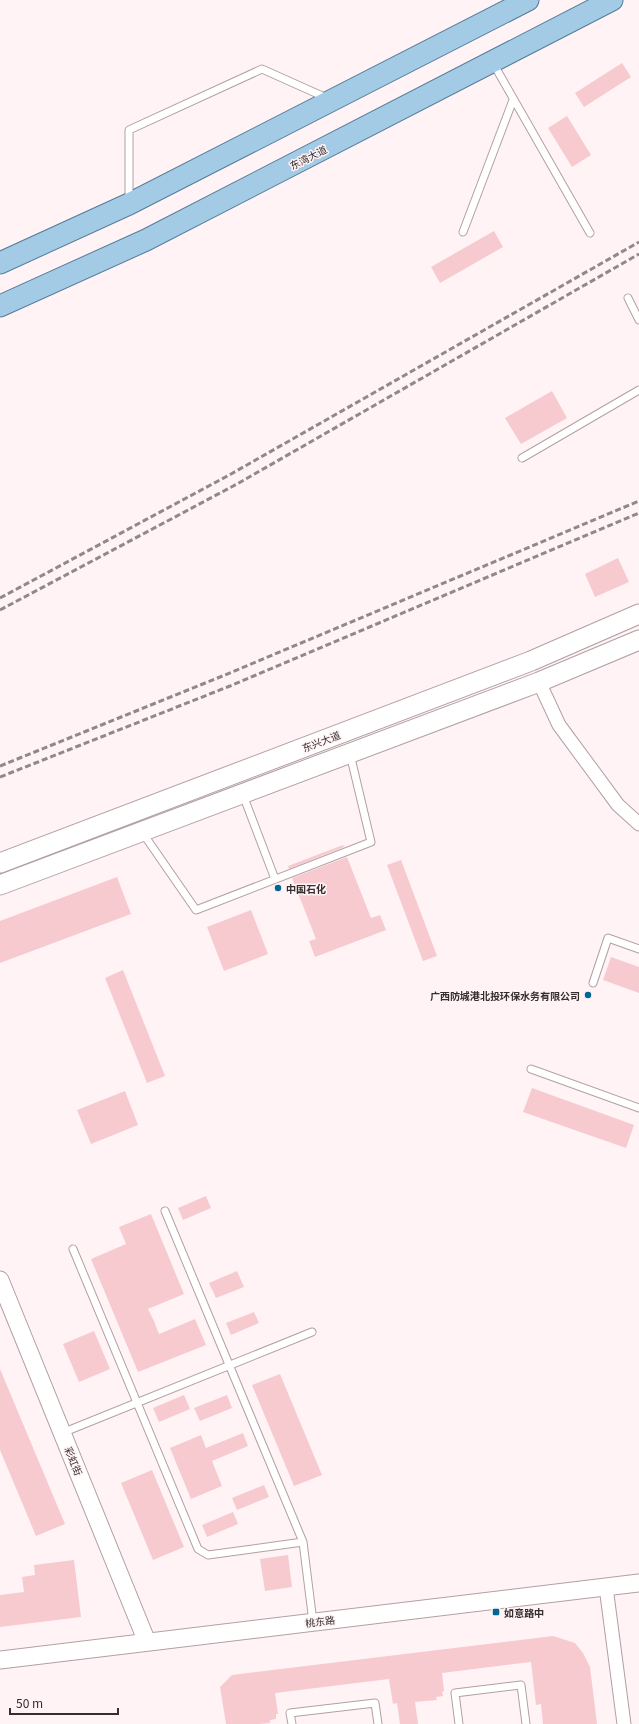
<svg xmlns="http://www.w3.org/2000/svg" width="639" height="1724" font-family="Georgia,'Noto Sans SC',serif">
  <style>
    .building { fill: #f7cad0 }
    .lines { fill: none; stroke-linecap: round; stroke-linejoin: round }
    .service-casing { stroke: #b2a0a2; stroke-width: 9 }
    .minor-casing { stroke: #b2a0a2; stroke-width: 15 }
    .tertiary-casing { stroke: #b2a0a2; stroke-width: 19 }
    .secondary-casing { stroke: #b2a0a2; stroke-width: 21 }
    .primary-casing { stroke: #547d9a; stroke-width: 23 }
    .service { stroke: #fff; stroke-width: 7 }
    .minor { stroke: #fff; stroke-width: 13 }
    .tertiary { stroke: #fff; stroke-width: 17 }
    .secondary { stroke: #fff; stroke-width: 19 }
    .primary { stroke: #a3cbe5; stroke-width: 21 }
    .rail { stroke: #91888a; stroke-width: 3; stroke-dasharray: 6 3; stroke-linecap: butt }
    .poi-dot { fill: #006795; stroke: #fff3f5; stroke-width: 1.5 }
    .labels { text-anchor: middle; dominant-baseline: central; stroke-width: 3; stroke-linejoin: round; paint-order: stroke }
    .street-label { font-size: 10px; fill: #352e2f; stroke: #fff3f5 }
    .poi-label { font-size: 10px; font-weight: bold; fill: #352e2f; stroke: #fff3f5; text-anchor: start }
  </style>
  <rect width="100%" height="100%" fill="#fff3f5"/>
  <!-- building -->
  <path class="building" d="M622,63L631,77L584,107L575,93Z
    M567,116L591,155L572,167L548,128Z
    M494,231L503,247L440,283L431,267Z
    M552,391L567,418L521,444L505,418Z
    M618,558L629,582L595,597L585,574Z
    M343,845L344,847L289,869L288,866Z
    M347,857L371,918L380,915L386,930L315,957L309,941L316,939L292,878Z
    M401,860L437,956L423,961L387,865Z
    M117,877L131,914L0,963V921Z
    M251,910L268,954L224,971L207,927Z
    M611,957L639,967V993L603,980Z
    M123,970L165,1076L147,1083L105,978Z
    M532,1088L634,1125L626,1148L523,1112Z
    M125,1091L138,1125L91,1144L77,1110Z
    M206,1196L211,1208L183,1220L178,1208Z
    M151,1214L184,1294L148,1309L154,1321L159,1334L195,1319L206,1345L138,1372L91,1259L126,1244L119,1227Z
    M237,1271L244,1287L216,1298L209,1283Z
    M254,1312L259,1323L231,1335L226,1323Z
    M94,1331L110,1369L79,1382L63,1344Z
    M0,1369L65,1524L36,1536L0,1450Z
    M280,1374L322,1475L294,1486L252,1385Z
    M184,1395L190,1409L159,1422L153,1408Z
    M227,1395L232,1408L200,1421L194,1408Z
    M243,1433L248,1446L212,1461L222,1486L191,1499L170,1448L201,1435L206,1448Z
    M152,1470L184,1547L153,1560L121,1483Z
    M264,1485L269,1497L237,1510L232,1498Z
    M233,1512L238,1524L207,1537L202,1525Z
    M288,1555L292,1587L265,1591L260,1559Z
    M74,1560L81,1617L0,1627V1595L24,1592L22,1577L35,1575L34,1565Z
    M553,1636L575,1643L583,1653L590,1667L597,1724H543L541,1704L536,1705L531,1662L442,1673L444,1691L442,1692L443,1696L436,1697L437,1700L415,1702L418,1724H400L397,1703L393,1704L389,1679L275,1693L278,1714H276V1719L270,1720V1723L260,1724H226L220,1687L232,1675Z"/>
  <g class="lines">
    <defs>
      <path id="service" d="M493,63L590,233
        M129,200V130L262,69L329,99
        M463,232L513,100
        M628,298L639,320
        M522,458L639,390
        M243,795L275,879
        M142,832L196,910L371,842L350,754
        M593,983L608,938L639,949
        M531,1069L639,1108
        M165,1211L303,1542L313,1622
        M73,1249L198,1549L208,1555L303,1542
        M62,1433L312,1332
        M292,1724L290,1713L375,1703L378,1724
        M459,1724L455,1693L521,1685L526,1724"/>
      <path id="minor" d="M539,682L559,725L618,805L639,824
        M606,1587L624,1724"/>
      <path id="tertiary" d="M0,1280L147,1642
        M0,1660L639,1583"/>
      <path id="secondary" d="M0,863L531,661L639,614
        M0,885L539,682L639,640"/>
      <path id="primary" d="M0,263L129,204L528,0
        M0,306L146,240L612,0"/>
    </defs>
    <!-- service casing -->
    <use href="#service" class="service-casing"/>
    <!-- minor casing -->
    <use href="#minor" class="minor-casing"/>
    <!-- tertiary casing -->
    <use href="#tertiary" class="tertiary-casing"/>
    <!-- secondary casing -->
    <use href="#secondary" class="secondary-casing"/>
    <!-- primary casing -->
    <use href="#primary" class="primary-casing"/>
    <!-- service -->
    <use href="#service" class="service"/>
    <!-- minor -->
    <use href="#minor" class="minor"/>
    <!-- tertiary -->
    <use href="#tertiary" class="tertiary"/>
    <!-- secondary -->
    <use href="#secondary" class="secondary"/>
    <!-- primary -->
    <use href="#primary" class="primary"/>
    <!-- rail -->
    <path class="rail" d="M0,598L231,474L639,242
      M0,610L237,484L639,254
      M0,766L225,675L639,501
      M0,777L230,686L639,513"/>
  </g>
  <!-- markers -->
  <g class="poi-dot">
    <circle cx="278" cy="888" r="4"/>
    <circle cx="588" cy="995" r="4"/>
    <rect x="492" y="1608" width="8" height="8" rx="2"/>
  </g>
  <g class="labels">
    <!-- street labels -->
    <g class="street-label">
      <text transform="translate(308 157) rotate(-27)">东湾大道</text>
      <text transform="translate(321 741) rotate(-21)">东兴大道</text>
      <text transform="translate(74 1461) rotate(68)">彩虹街</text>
      <text transform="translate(320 1621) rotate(-7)">桃东路</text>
    </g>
    <!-- poi labels -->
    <g class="poi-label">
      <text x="286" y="888">中国石化</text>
      <text x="580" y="995" text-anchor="end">广西防城港北投环保水务有限公司</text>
      <text x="504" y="1612">如意路中</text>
    </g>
  </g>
  <!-- scale -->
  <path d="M10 1708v6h108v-6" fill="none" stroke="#352e2f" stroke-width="2"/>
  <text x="16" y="1708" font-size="12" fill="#352e2f" stroke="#fff3f5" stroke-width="3" paint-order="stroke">50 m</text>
</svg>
